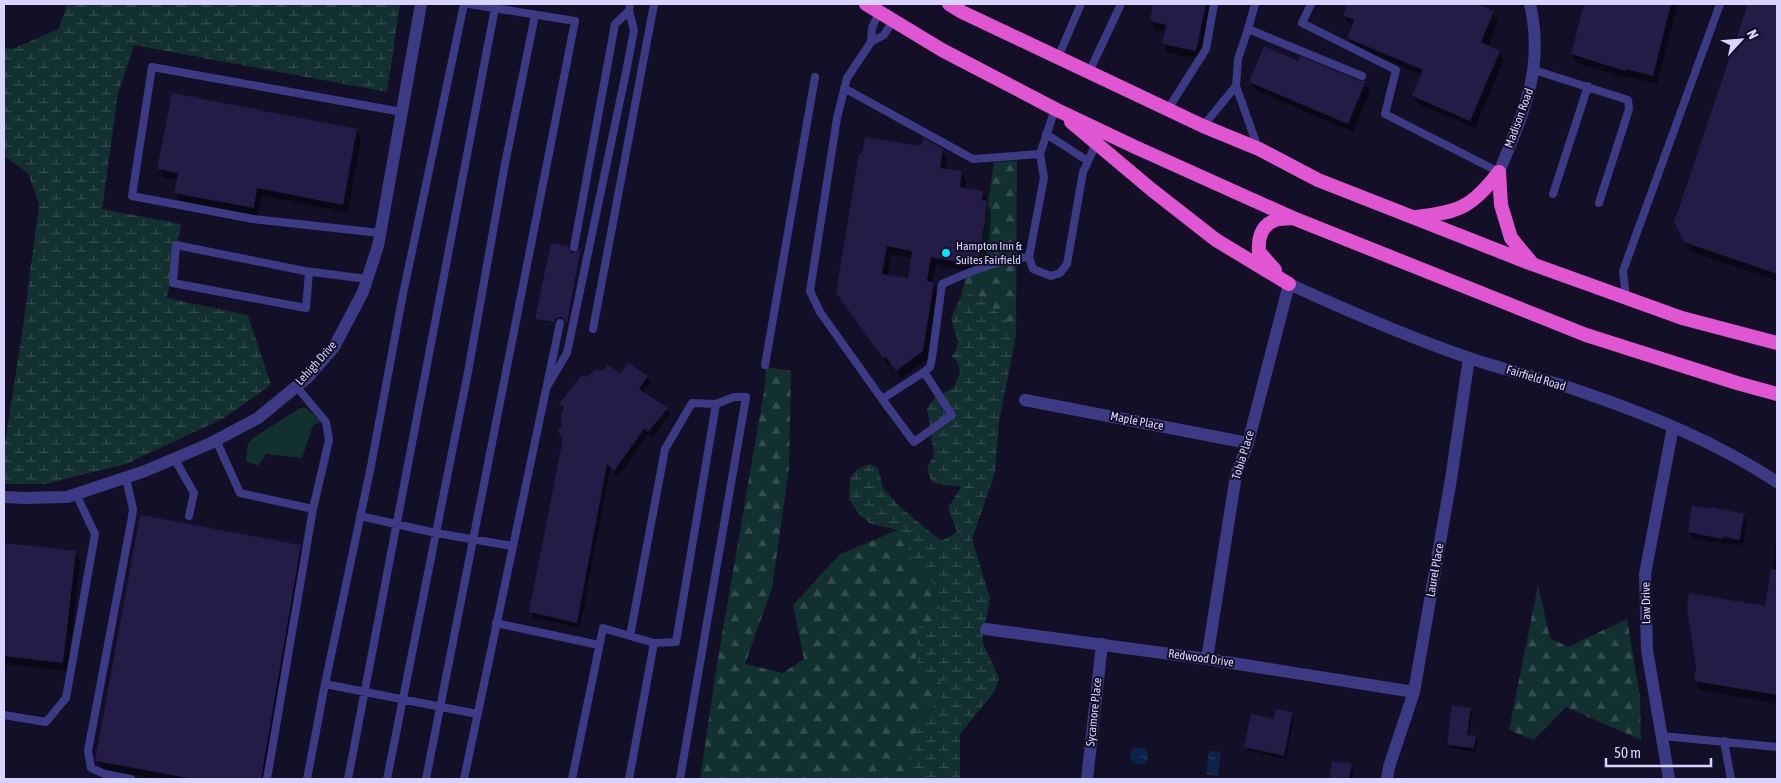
<svg xmlns="http://www.w3.org/2000/svg" width="1781" height="783" font-family="'Asap Condensed',sans-serif">
  <style>
    .green { fill: #12302f }
    .forest { fill: url(#forest-firs) }
    .wetland { fill: url(#wetland-marsh) }
    .water { fill: url(#water-ripples) }
    .shadow { fill: #0007; fill-rule: evenodd }
    .building { fill: #241b47; fill-rule: evenodd }
    .lines { fill: none; stroke-linecap: round; stroke-linejoin: round }
    .service { stroke: #3d3a85; stroke-width: 8 }
    .minor { stroke: #3d3a85; stroke-width: 12 }
    .tertiary { stroke: #3d3a85; stroke-width: 12 }
    .trunk { stroke: #e055d1; stroke-width: 14 }
    .poi-dot { fill: #00e5ff; stroke: #130f26; stroke-width: 2 }
    .labels { text-anchor: middle; dominant-baseline: central; stroke-width: 4; stroke-linejoin: round; paint-order: stroke }
    .street-label { font-size: 12px; fill: #d9d4ff; stroke: #130f26 }
    .poi-label { font-size: 12px; fill: #d9d4ff; stroke: #130f26; text-anchor: start }
  </style>
  <defs>
    <pattern id="forest-firs" width="22" height="20" patternUnits="userSpaceOnUse" patternTransform="scale(1.25)"><rect width="22" height="20" fill="#12302f"/><path d="M5 1l3.5 6h-7zM16 11l3.5 6h-7z" fill="#344d4e"/></pattern>
    <pattern id="wetland-marsh" width="20" height="14" patternUnits="userSpaceOnUse" patternTransform="scale(1.25)"><rect width="20" height="14" fill="#12302f"/><path d="M1 5h8M5 5V1M11 12h8M15 12V8" fill="none" stroke="#344d4e"/></pattern>
    <pattern id="water-ripples" width="26" height="14" patternUnits="userSpaceOnUse" patternTransform="scale(1.25)"><rect width="26" height="14" fill="#0c2248"/><path d="M2 4q2-2 4 0t4 0M15 11q2-2 4 0t4 0" fill="none" stroke="#2f4163"/></pattern>
  </defs>
  <rect width="100%" height="100%" fill="#130f26"/>
  <!-- green -->
  <path class="green" d="M300,408H306L322,422L313,425L302,458L266,454L258,466L246,461L248,444L253,438Z"/>
  <!-- forest -->
  <path class="forest" d="M1017,161L1016,336L1003,315L972,292L960,298L968,269L979,266L994,162Z
    M766,367L791,371L789,468L772,588L745,664L783,673L804,659L793,605L840,554L898,530L906,539L909,555L937,588L941,616L920,670L943,684L940,701L927,712L910,765L914,779H700L717,664L765,386Z
    M1538,585L1550,638L1568,647L1627,619L1640,697L1641,740L1566,707L1534,740L1509,730Z"/>
  <!-- wetland -->
  <path class="wetland" d="M67,4H400L387,92L134,45L118,94L102,209L181,224L167,298L248,315L271,385L224,418L126,464L45,484H4V449L23,327L39,204L28,173L4,156V47L12,49L59,29Z
    M972,292L1003,315L1016,336L999,422L995,473L972,539L990,598L982,641L999,678L994,692L960,734V779H914L910,765L911,743L927,712L940,701L943,684L920,670L916,657L918,628L941,616L937,588L909,555L906,539L898,530L871,524L860,515L849,499L850,479L856,470L870,464L878,468L883,488L900,507L941,541L957,532L948,508L961,487L933,483C926,471 926,467 934,456L927,408L936,397L953,388L960,373L958,363L951,355L956,352L958,341L951,319L960,298Z"/>
  <!-- water -->
  <path class="water" d="M1130 756a9 9 0 1 1 18 0a9 9 0 1 1-18 0Z
    M1209,751L1221,752L1218,776L1206,774Z"/>
  <!-- shadow -->
  <path class="shadow" d="M1154,4H1212L1201,59L1168,53L1163,44L1166,32L1156,30L1151,21Z
    M1349,4H1484L1483,8L1493,12L1498,21L1488,47L1499,52L1504,60L1475,128L1418,104L1413,95L1422,75L1353,46L1348,38L1353,25L1349,23L1344,15Z
    M1585,4H1678L1657,84L1630,77V79L1577,63L1572,54Z
    M1750,4H1777V281L1690,251L1676,222Z
    M1299,62L1360,82L1365,83L1370,91L1353,132L1255,90L1250,82Z
    M356,130L361,138L348,213L262,196L258,216L181,202L176,193L178,180L164,178L159,169Z
    M942,150L947,159L945,170L961,172L966,181L965,189L983,192L988,201L987,204L991,211L990,231L983,272L979,273L936,265L932,283L938,292L927,360L901,378L891,364L889,366L837,293ZM891,254L912,258L909,279L888,276Z
    M581,250L568,323L562,319L557,320L555,323L538,320L537,318L574,254Z
    M620,375L647,377L651,383L643,393L667,409L670,415L652,437L648,434L618,477L610,469L580,628L534,618L530,612L564,439V410L561,404L586,378Z
    M1743,515L1747,521L1743,545L1726,543L1725,544L1693,538L1689,532Z
    M4,544L75,552L80,561L68,671L4,664Z
    M1776,544L1777,703L1700,690L1695,681L1697,667L1766,607Z
    M300,546L305,554L266,779H155L102,769L97,761Z
    M1470,709L1472,713L1469,736L1475,737L1478,741L1476,752L1451,748L1448,744Z
    M1292,713L1294,717L1286,759L1248,751L1246,747Z
    M1333,762L1351,765L1353,769L1352,779H1331Z"/>
  <!-- building -->
  <path class="building" d="M1153,4H1206L1196,51L1162,44L1166,25L1150,21Z
    M1348,4H1477L1494,11L1481,42L1500,51L1470,121L1412,96L1423,70L1347,38L1354,20L1343,15Z
    M1584,4H1671L1653,76L1626,69L1625,71L1571,54Z
    M1748,4H1777V274L1684,242L1674,222Z
    M1264,46L1298,61L1300,56L1360,81H1366L1348,124L1249,82Z
    M172,93L357,129L343,205L257,188L254,208L174,193L178,173L157,169Z
    M865,137L920,146L924,138L943,149L940,168L962,171L960,187L983,191L982,200L987,201L985,221L978,263L974,265L931,257L927,281L934,282L923,351L896,371L886,357L883,358L836,293L859,154H862ZM887,246L912,251L908,278L882,274Z
    M551,243L568,246L570,251L573,253L581,248L567,324L564,319L561,317L556,319L554,322L535,319Z
    M629,363L648,376L639,389L668,408L648,432L644,429L614,471L607,464L577,623L529,612L563,438L558,432L562,424L561,417L564,407L559,404L582,375L586,377L596,369L602,371L608,365L620,373Z
    M1692,506L1711,509V507L1744,514L1740,540L1723,537L1722,539L1688,532Z
    M140,515L301,545L261,779H194L95,761Z
    M4,543L76,551L63,663L4,656Z
    M1771,569L1777,570V695L1694,681L1696,667L1687,608L1689,593L1765,606Z
    M1452,705L1471,708L1467,735L1476,736L1474,748L1447,745Z
    M1276,709L1293,712L1284,756L1244,747L1251,714L1274,719Z
    M1332,761L1352,764L1349,779H1329Z"/>
  <g class="lines">
    <!-- service -->
    <path class="service" d="M1311,4L1302,23L1396,70L1385,114L1499,172
      M879,12L872,28L871,42L884,35L893,20
      M1248,29L1255,4
      M871,42L847,78L837,118L810,291L820,312L882,399L924,372L952,415L914,442L882,399
      M1058,57L1081,4
      M1534,70L1628,100L1629,109L1599,203
      M1089,72L1121,4
      M844,88L973,159L1040,154L1055,109
      M1168,109L1206,49L1214,4
      M1203,126L1236,86
      M1046,134L1088,161
      M1258,148L1236,86L1238,59L1248,29L1362,76
      M1040,154L1044,178L1029,257L1033,269L1051,276L1060,273L1067,264L1083,172L1096,144
      M1553,194L1588,86
      M380,233L253,219L132,196L152,67L402,112
      M574,247L615,24L629,11
      M309,272L306,308L173,283L176,245L305,271L367,279
      M1626,298L1623,271L1720,4
      M593,329L654,4
      M765,365L815,77
      M924,372L930,367L932,358L942,284C971,271 998,260 1029,257
      M548,385L567,353L626,72L634,30L629,11L630,4
      M216,440L240,493L313,509
      M174,458L194,493L189,516
      M126,478L133,509L132,517L88,751L91,768L105,774L131,779
      M360,516L436,533L512,546
      M496,623L599,645
      M325,684L477,714
      M4,715L46,722L66,698L95,534L76,494
      M1662,736L1777,747
      M1724,741L1731,779
      M267,779L313,509L329,440L326,422L296,386
      M307,779L325,684L371,466L402,299L464,4
      M348,779L495,8
      M387,779L468,372L505,164L535,15
      M426,779L575,21L469,4
      M464,779L560,323
      M572,779L603,628L654,643L676,642L716,404L692,403L665,449L630,636
      M629,779L654,643
      M680,779L746,397H734L716,404"/>
    <!-- minor -->
    <path class="minor" d="M1025,400L1248,443
      M4,497L25,498L67,497L145,471L209,444L258,418L308,377L334,347L363,292L378,246L421,4
      M986,629L1207,659L1414,692
      M1207,659L1236,475L1248,443L1289,284
      M1087,779L1102,644
      M1387,779L1389,767L1414,692L1451,479L1469,358
      M1669,779L1647,650L1645,574L1673,427"/>
    <!-- tertiary -->
    <path class="tertiary" d="M1499,172C1523,113 1545,69 1530,4
      M1289,284C1348,311 1408,337 1469,358C1507,371 1547,379 1585,393C1652,416 1718,443 1777,482"/>
    <!-- trunk -->
    <path class="trunk" d="M866,4L942,50L1055,109L1135,147L1293,218L1586,335L1737,383L1777,394
      M949,4L962,12L1203,126L1259,149L1318,180L1532,264L1682,318L1777,343
      M1071,122L1152,190L1216,240L1289,284
      M1499,172L1501,205L1511,238L1531,262
      M1416,217C1460,212 1472,207 1499,172
      M1275,270L1259,252C1258,241 1260,227 1273,221C1278,218 1287,219 1293,218"/>
  </g>
  <!-- markers -->
  <circle class="poi-dot" cx="946" cy="253" r="5"/>
  <g class="labels">
    <!-- street labels -->
    <g class="street-label">
      <text transform="translate(1519 118) rotate(-70)">Madison Road</text>
      <text transform="translate(316 363) rotate(-48)">Lehigh Drive</text>
      <text transform="translate(1536 378) rotate(17)">Fairfield Road</text>
      <text transform="translate(1137 421) rotate(11)">Maple Place</text>
      <text transform="translate(1243 455) rotate(-73)">Tobia Place</text>
      <text transform="translate(1435 570) rotate(-80)">Laurel Place</text>
      <text transform="translate(1646 603) rotate(-91)">Law Drive</text>
      <text transform="translate(1201 658) rotate(8)">Redwood Drive</text>
      <text transform="translate(1094 712) rotate(-84)">Sycamore Place</text>
    </g>
    <!-- poi labels -->
    <g class="poi-label">
      <text x="956" y="246">Hampton Inn &amp;<tspan x="956" dy="14">Suites Fairfield</tspan></text>
    </g>
  </g>
  <!-- border -->
  <rect width="1781" height="783" fill="none" stroke="#d9d4ff" stroke-width="10"/>
  <!-- north arrow -->
  <g transform="translate(1741 40) rotate(64)" stroke="#130f26" stroke-width="4" paint-order="stroke">
  <path d="M0-4L9 19L0 12L-9 19Z" fill="#d9d4ff"/>
  <text y="-8" font-size="14" font-weight="bold" text-anchor="middle" fill="#d9d4ff">N</text>
  </g>
  <!-- scale -->
  <path d="M1606 758v8h105v-8" fill="none" stroke="#d9d4ff" stroke-width="2.5"/>
  <text x="1614" y="758" font-size="15" fill="#d9d4ff" stroke="#130f26" stroke-width="4" paint-order="stroke">50 m</text>
</svg>
